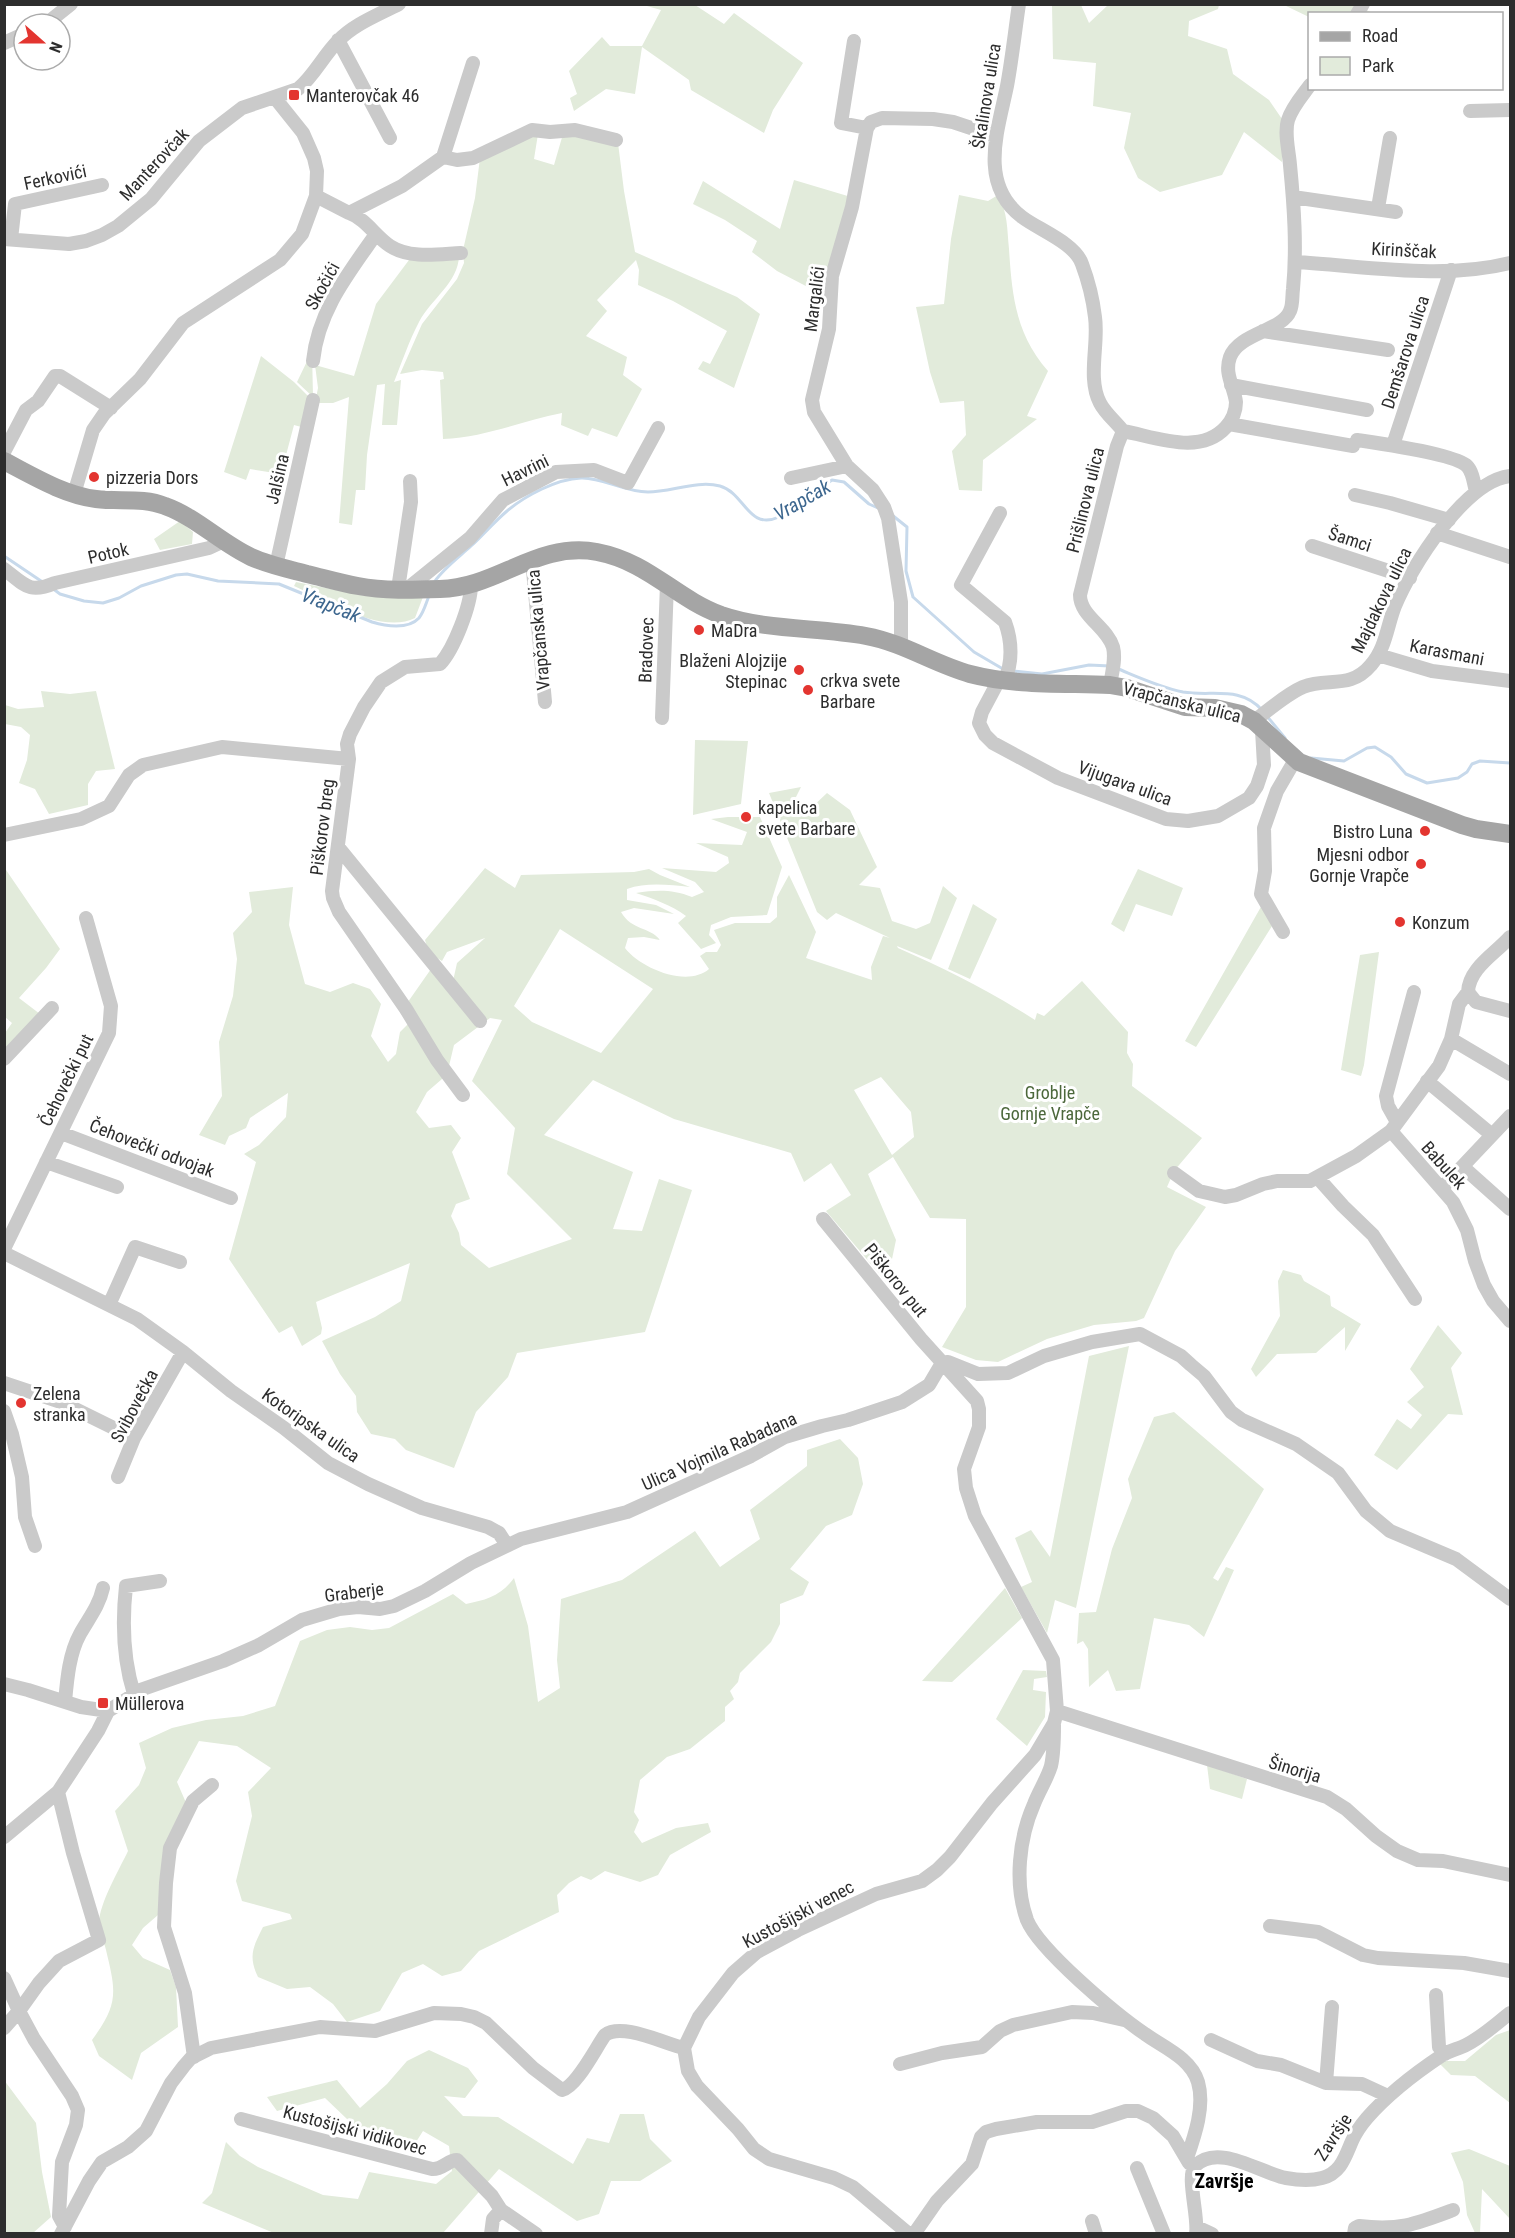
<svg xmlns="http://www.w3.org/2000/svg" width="1515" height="2238" font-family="'Roboto Condensed',sans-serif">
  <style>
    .green { fill: #e2ebdb; fill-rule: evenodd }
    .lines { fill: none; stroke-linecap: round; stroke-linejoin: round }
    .stream { stroke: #c7d9eb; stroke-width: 3 }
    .minor { stroke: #cacaca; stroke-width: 14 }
    .major { stroke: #a5a5a5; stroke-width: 18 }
    .poi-dot { fill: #e33530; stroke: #fff; stroke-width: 2 }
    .labels { text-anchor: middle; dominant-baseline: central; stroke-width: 6; stroke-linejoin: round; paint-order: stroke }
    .poi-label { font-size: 18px; fill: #2d2d2d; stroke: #fff; text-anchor: start }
    .street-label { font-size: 18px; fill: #2d2d2d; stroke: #fff }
    .park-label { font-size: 18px; fill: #4c683b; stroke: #fff }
    .water-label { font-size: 20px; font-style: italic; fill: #3c668e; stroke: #fff }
    .neighbourhood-label { font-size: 20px; font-weight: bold; fill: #000; stroke: #fff }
  </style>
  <rect width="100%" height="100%" fill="#fff"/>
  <!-- green -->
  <path class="green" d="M640,4L695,5L724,24L734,13L803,63L773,110L764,133L691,90L689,80L642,47L635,94L606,89L574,111L570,98L577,94L569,71L602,37L610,46H642L661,10Z
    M1052,5H1081L1089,23L1108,5H1219L1218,9L1189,21L1188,36L1227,49L1233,74L1269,100L1282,119V162L1244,132L1222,175L1160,192L1138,178L1124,148L1131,113L1093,106L1096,63L1053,59Z
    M1284,5H1355L1373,13L1310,14L1309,17Z
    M538,134L534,159L554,165L563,134L618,143L624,191L635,252L737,297L760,314L734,388L698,369L703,361L710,364L727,331L673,301L638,285L639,270L636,260L597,300L607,311L586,336L627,357L623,375L642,389L617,437L592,428L588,436L561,425L562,413C521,421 486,437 443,439L440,380L444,379L443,372L422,370L400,374L422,324L457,279L464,263L463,250L475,198L480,158Z
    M794,180L851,197L827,297L777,271L752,252L757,241L725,220L693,204L703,181L780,229Z
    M959,195L988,201L998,195C1008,213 1007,229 1009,249C1012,296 1016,335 1048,371L1027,416L1037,419L983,460L982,491L959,490L952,451L966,435L964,401L940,403L930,372L916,307L944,304L951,239Z
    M412,256H459C458,283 431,299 419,322C409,341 402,362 394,382L401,380L397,425H382L385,384L377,385L367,455L365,490H356L352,525L339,523L349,397L333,403H315L318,388L315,365L354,376L376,304Z
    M312,351L313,397L297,382Z
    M261,356L294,382L312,400L305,428L294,425L281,474L250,469L246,480L224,472Z
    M180,521L193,532L192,544L160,550L154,539Z
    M296,582L366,596L423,597L415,618C382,635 325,600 294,586Z
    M41,691L70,694L96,691L115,769L96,771L88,784V805L49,814L35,789L19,783L27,760L30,735L21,727L5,724V705L18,709L44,707Z
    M695,740L748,741L741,804L693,815Z
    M801,787L791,807L810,809L827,793L850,810L877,867L859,885L880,888L892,921L916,929L930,923L943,886L957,898L931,960L897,946L898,948C946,969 991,992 1035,1020L1037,1013L1044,1016L1082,981L1128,1032L1127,1053L1133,1064L1132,1086L1202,1138L1174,1171L1167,1187L1206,1207L1175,1251L1144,1318L1136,1321L1094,1325L1047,1339L998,1362L976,1360L942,1347L966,1307V1219L930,1218L893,1157L868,1174L896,1240L887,1283L826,1211L851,1195L831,1163L804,1182L791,1153L674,1119L593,1080L544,1135L633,1172L613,1229L642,1231L659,1179L692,1190L645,1332L517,1353L508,1377L476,1412L454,1468L406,1450L395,1439L371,1434L357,1412L356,1396L340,1374L322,1341L375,1317L401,1301L410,1263L316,1302L322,1328L321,1334L302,1346L292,1326L279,1333L229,1259L256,1162L244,1154L259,1145L286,1117L288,1093L250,1118L246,1128L229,1136L225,1145L199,1135L222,1096L219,1042L233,996L237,959L233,933L252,912L249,892L293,887L289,925L305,984L330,992L353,983L370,989L381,1004L371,1036L388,1062L396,1054L400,1032L412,1020L403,1009L431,969L453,981L457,963L485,938L447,952L442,961L429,953L425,940L485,868L515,888L521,875L634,872L649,869L660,875L690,887C669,885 647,882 627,889V900L656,905L674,914L634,908L621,912C632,931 649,926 660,940L644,937L628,938L625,948C640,968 687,988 709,969L700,956L706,952H717L721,945L714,930L735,923H770L777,917V897L789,875L816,932L806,958L872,980L871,967L883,936L890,938L836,913L827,920L817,912L769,793ZM560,929L653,989L601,1053L532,1022L514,1006ZM490,1018L502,1020L472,1081L515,1128L507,1174L572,1239L489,1268L461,1245L459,1233L451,1216L456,1204L470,1199L452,1152L461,1138L451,1125L429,1128L416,1112L427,1092L442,1079L449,1066L454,1045ZM881,1077L911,1112L914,1137L892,1155L854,1090Z
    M728,817H760L782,867L767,915L731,917L711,925L709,935L716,943L701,949L678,923L686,916C671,905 654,899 636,893C656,890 672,889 692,897L704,892L695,882L662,868L716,872L729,863L728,857L696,843L742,845L747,832L711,819Z
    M4,867L60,949L46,968L19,998L40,1014L5,1055V1033L12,1023L5,1017Z
    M1138,869L1183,888L1172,916L1136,904L1124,932L1111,924Z
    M973,904L997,919L970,979L948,969Z
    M1262,905L1272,926L1196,1047L1185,1041Z
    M1379,952L1364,1065L1361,1076L1341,1070L1360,955Z
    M1283,1270L1301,1275L1304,1281L1330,1296L1331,1306L1361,1324L1345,1351V1327L1316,1353L1277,1354L1256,1377L1251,1369L1280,1316L1278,1281Z
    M1438,1325L1462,1353L1451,1368L1463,1415L1448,1414L1397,1470L1374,1455L1397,1419L1411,1429L1422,1415L1407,1402L1424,1387L1410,1369Z
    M1129,1346L1076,1608L1055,1600L1047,1633L1021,1587L1032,1582L1015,1538L1031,1530L1050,1557L1089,1356Z
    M1174,1412L1264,1489L1213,1578L1218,1581L1226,1567L1234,1570L1204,1637L1189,1625L1154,1618L1140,1689L1116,1691L1108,1670L1089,1687L1088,1649L1083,1641L1077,1644L1079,1613L1096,1612L1112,1549L1132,1498L1128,1479L1154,1417Z
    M840,1439L858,1458L863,1484L852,1515L826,1526L790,1569L809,1582L803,1595L780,1604V1624L771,1642L740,1673L738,1682L730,1691L734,1699L725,1707V1721L690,1749L667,1757L640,1780L634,1812L639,1820L634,1832L642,1843L676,1828L708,1823L711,1832L670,1855L658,1875L640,1882L605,1871L591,1880L581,1876L569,1883L557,1895L559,1912L479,1951L461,1971L442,1976L423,1964L402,1973L380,2011L347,2022L333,2004L310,1987L287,1989L258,1977C248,1956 253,1947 263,1927L292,1919L290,1914L242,1901L236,1881L252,1816L248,1792L271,1768L237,1746L199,1741L177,1782L187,1805L165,1846L158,1915L143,1928L132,1945L143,1958L170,1970L176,1987L178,2027L141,2053L132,2080L99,2056L92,2040C119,2003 116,1992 106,1950C104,1942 99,1931 99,1923C99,1904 120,1868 128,1851L115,1811L139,1785L146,1768L139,1743L172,1728L206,1720L243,1716L275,1706L300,1641L327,1630L350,1627L372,1630L389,1628L453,1594L466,1604C486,1600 501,1596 514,1578L528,1626L538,1702L560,1688L557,1660L561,1599L622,1580L695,1531L720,1567L760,1539L750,1510L807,1466V1450Z
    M1005,1588L1022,1618L952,1682L922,1681Z
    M1023,1670L1046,1671L1047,1677L1034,1679L1033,1690L1046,1692L1045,1717L1027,1746L996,1719Z
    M1207,1765L1247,1779L1242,1799L1210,1789Z
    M1510,2030V2103L1475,2076L1451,2075L1437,2061H1465L1496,2035Z
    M429,2050L468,2068L478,2081L465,2098L444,2096L463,2116L498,2117L573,2164L587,2138L609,2143L620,2114H644L650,2139L672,2161L640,2181H611L599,2214L577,2221L499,2169L443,2233H274L202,2203L212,2193L226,2142L240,2156L258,2167L323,2195L358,2199L369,2172L436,2184L452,2171L449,2146L423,2131L411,2150L369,2140L325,2098L277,2111L267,2097L337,2080L360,2108L387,2084L407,2061Z
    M4,2080L36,2123L42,2172L51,2217L33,2233H5Z
    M1469,2149L1510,2166V2219L1482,2189L1480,2233H1475L1467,2215L1463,2182L1451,2153Z"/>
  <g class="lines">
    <!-- stream -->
    <path class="stream" d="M892,515L907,527L906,571L913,597L974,652L1003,669
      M4,556L44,583
      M435,581C444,568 459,557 471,546C483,535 494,522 507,511C525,496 556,479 581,478C602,477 624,492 648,492C671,492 697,480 720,486C745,493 748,531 779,517L832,480L844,482L869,504L878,508
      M52,588L60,594L84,601L103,603L119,598L141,586L176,575L187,574L218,581L279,584L372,622C385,626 408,630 419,618C424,612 426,603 429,596
      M1116,668C1138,677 1159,687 1183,692C1211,697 1240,685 1262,710
      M1013,671L1042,674L1089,665L1110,666
      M1266,715L1285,738
      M1311,758L1344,761L1367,748L1375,747L1391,757L1406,774L1427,783L1458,778L1467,772L1472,764L1480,761L1510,763"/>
    <!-- minor -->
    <path class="minor" d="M1019,4C1015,31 1012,59 1007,86C998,130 978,184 1022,217C1039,230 1075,243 1082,264C1088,280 1093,300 1095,317C1099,344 1087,378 1100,403C1105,413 1116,422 1123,431
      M1357,14L1363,4
      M46,24L71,4
      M338,40L390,138
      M854,41L841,123L867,128
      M4,43L24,34
      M1470,111L1510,110
      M443,157L473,63
      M316,196L349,213L402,186L443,157L457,160L473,158L532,130L550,132L575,130L616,140
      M1293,197L1396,212
      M1378,208L1390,138
      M349,213C366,219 375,236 390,246C410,259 439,254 461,253
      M4,239L69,244L86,241L102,235L118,226L151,199L199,141L242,108L298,89C314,76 323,56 338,41C354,24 378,15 399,4
      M11,239L15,204L102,185
      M1295,262C1365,266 1442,280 1510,263
      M1263,331L1388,350
      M313,361C318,311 348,274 376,234
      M1231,385L1367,410
      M1229,424L1353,446
      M1357,440C1377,443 1455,454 1467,466C1473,472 1474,484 1476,492
      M1393,445L1451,270
      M4,452L26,410L38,401L55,376H60L111,408
      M791,478L847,466
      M74,494L93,430L104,414L140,379L183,323L280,260L302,234L316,196L317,171L314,158L303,133L275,98
      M1355,495L1390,503L1449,520
      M1000,513L961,585L1005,622C1012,641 1013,663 1004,681
      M1437,533L1510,557
      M1312,546L1410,578
      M532,559L545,702
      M276,566L313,400
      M4,569C25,585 29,594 55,583L209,548L224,541
      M398,589L411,502L410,481
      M407,589L470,538L503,500L556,472L594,470L628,483L658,428
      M901,645V602L888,518L884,507L873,490L847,466L814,412L812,400L829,329L832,276L852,207L867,128L871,122L882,118L933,119L953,122L995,136
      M1378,655L1432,671L1510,681
      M999,680L982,712L979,723L985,735L993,743L1058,778L1166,819L1188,821L1218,816L1249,798L1257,786L1264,765L1262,730
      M1110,685C1112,673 1116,659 1113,647C1107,627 1080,616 1080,595L1117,446L1123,431C1156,437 1200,456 1226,427C1233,419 1236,412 1236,402C1234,386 1224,374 1230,357C1239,333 1282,331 1290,311C1293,305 1292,296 1293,289C1297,247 1294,206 1290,165C1289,151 1284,133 1288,120C1292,107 1302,96 1310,85
      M662,718L667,584
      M1254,721C1270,709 1285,695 1303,687C1328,677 1350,690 1371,665C1386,648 1387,626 1395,606C1411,567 1465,481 1510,476
      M4,835L81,819L109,806L129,775L143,765L222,747L349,759
      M338,847L480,1021
      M1283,932L1261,894L1265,871L1264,828L1277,791L1295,760
      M1510,937C1495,954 1469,968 1468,992L1476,1002L1510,1011
      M1451,1039L1510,1074
      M4,1059L52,1008
      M1427,1081L1492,1135
      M463,1095L437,1060L406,1009L339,912L333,898L332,891L349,759L347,744L350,734L364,707L381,682L405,667L440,664C454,649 471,605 471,585
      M1397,1122L1388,1106L1386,1096L1414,992
      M1391,1131L1453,1202L1467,1230L1475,1261L1484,1285L1493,1301L1510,1321
      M61,1133L231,1198
      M46,1162L117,1187
      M1463,1167L1510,1209
      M1174,1173L1199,1191L1225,1197L1236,1195L1263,1184L1277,1181H1310L1356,1156L1391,1131L1439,1066L1451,1039L1459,1004L1468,992
      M1318,1178L1343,1206L1373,1235L1415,1299
      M1442,1188L1510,1116
      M4,1249L109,1033L111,1006L86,918
      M4,1253L137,1319L183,1352L231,1391L284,1428L328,1463L368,1484L422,1508L488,1527L499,1533L507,1545
      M109,1305L135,1247L180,1262
      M942,1363L948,1362L978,1374L1008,1373L1044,1356L1092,1342L1140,1334L1181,1356L1191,1365L1204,1376L1231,1412L1242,1420L1296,1444L1338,1473L1366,1511L1390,1531L1456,1559L1510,1599
      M4,1383L61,1402L134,1438
      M4,1411L12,1434L22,1477L25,1517L35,1546
      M118,1477L134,1438L183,1352
      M4,1684L28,1690L81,1707L108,1711L143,1689L223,1661L259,1645L302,1620L339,1609L358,1607L380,1609L394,1606L425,1591L471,1563L521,1539L627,1512L751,1456L785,1437L822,1426L848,1420L902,1402L929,1385L942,1363
      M134,1694C123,1659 122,1622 126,1586L160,1581
      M65,1702C67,1680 69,1654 80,1634C89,1618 99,1606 103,1588
      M1057,1711L1327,1797L1346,1809L1376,1836L1397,1851L1418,1860L1443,1861L1510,1875
      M1054,1725C1054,1739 1054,1753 1051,1766C1047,1779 1039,1791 1034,1804C1019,1838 1014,1884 1027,1920C1039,1950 1117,2015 1145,2034C1163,2047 1191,2058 1198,2082C1205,2106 1195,2135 1187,2158
      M58,1792L73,1853L99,1940L59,1961L39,1983L19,2011L34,2039L72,2096L78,2110L76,2125L62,2162L59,2216L65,2227
      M4,1837L58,1792L98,1731L108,1711
      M1270,1926L1318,1932L1363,1955L1378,1958L1464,1963L1510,1971
      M4,1978L19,2011L4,2028
      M1436,1995L1439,2047L1445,2054
      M1211,2040L1257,2061L1281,2065L1326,2083L1362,2084L1388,2096
      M684,2048L699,2017L733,1973L757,1952L798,1930L876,1894L922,1881L937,1870L950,1857L992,1803L1035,1755L1054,1723L1057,1711L1053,1660L975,1516L966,1488L964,1469L979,1427V1409L977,1401L921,1339L823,1219
      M684,2048L688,2071L697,2086L738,2129L754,2149L769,2159L834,2178L853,2187L909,2234
      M194,2057L185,1993L164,1927L166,1883L170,1848L193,1801L212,1785
      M900,2064L942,2053L982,2047L1000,2031L1013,2025L1072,2012L1093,2013L1124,2020
      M1326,2083L1332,2007
      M241,2119L432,2169C442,2170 448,2160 457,2160L492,2196L501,2210L536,2234
      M1137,2168L1164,2234
      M1092,2221L1096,2234
      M1197,2227L1212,2234
      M61,2234L89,2181L102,2162L128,2147L146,2131L171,2083L184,2066L191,2058L211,2048L320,2027L375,2031L434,2013L461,2014L474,2017L486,2023L533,2068L562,2090C577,2086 595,2049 605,2035C622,2022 665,2044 684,2048
      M491,2234L493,2219L501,2210
      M914,2234L937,2201L972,2164L981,2137L986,2132L996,2129L1037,2122H1092L1126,2111H1138L1153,2118L1173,2136L1189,2163
      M1196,2234C1199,2218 1186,2176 1195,2166C1218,2142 1262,2174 1286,2178C1297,2180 1311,2181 1322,2178C1341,2173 1345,2157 1352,2141C1356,2132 1361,2125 1367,2118C1388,2094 1414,2074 1441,2056C1448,2051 1458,2049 1466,2045C1482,2037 1496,2024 1510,2013
      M1354,2234L1355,2228L1359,2226C1399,2231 1416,2224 1453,2210"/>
    <!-- major -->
    <path class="major" d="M4,461C33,476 64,495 96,499C119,502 143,497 165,506C196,517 221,543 251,557C269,565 288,569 307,574C324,578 341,583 358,586C384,591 413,590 440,589C497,588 537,541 597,552C649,562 675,598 721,615C768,631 818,627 866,636C904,643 934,664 970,674C1016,686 1064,683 1110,685L1127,688L1185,707L1215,708L1241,714L1254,721L1299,762L1462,825L1476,829L1510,834"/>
  </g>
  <!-- markers -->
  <g class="poi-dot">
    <rect x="288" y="89" width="12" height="12" rx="3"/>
    <circle cx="94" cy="477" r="6"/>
    <circle cx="699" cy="630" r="6"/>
    <circle cx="799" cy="670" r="6"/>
    <circle cx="808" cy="690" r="6"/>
    <circle cx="746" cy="817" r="6"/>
    <circle cx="1425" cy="831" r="6"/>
    <circle cx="1421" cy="864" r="6"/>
    <circle cx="1400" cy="922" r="6"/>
    <circle cx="21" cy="1403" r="6"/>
    <rect x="97" y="1697" width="12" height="12" rx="3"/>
  </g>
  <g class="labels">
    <!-- poi labels -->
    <g class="poi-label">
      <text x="306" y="95">Manterovčak 46</text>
      <text x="106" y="477">pizzeria Dors</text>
      <text x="711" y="630">MaDra</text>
      <text x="787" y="660" text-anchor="end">Blaženi Alojzije<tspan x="787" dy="21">Stepinac</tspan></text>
      <text x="820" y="680">crkva svete<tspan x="820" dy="21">Barbare</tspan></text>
      <text x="758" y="807">kapelica<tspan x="758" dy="21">svete Barbare</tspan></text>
      <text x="1413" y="831" text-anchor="end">Bistro Luna</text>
      <text x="1409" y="854" text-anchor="end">Mjesni odbor<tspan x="1409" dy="21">Gornje Vrapče</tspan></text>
      <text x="1412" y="922">Konzum</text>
      <text x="33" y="1393">Zelena<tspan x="33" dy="21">stranka</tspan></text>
      <text x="115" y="1703">Müllerova</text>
    </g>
    <!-- street labels -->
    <g class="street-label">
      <text transform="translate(986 96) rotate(-81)">Škalinova ulica</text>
      <text transform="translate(154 164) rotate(-47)">Manterovčak</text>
      <text transform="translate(55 177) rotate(-12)">Ferkovići</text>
      <text transform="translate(1404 250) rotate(3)">Kirinščak</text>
      <text transform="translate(322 286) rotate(-61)">Skočići</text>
      <text transform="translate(814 299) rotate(-83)">Margalići</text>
      <text transform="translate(1405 352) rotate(-72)">Demšarova ulica</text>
      <text transform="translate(525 470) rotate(-26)">Havrini</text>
      <text transform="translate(277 479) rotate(-77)">Jalšina</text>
      <text transform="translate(1085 500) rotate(-76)">Prišlinova ulica</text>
      <text transform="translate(1350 539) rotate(18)">Šamci</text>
      <text transform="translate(108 553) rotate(-13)">Potok</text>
      <text transform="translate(1381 600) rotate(-64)">Majdakova ulica</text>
      <text transform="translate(538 630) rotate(-95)">Vrapčanska ulica</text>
      <text transform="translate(646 650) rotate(-88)">Bradovec</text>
      <text transform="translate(1447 652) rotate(11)">Karasmani</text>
      <text transform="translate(1182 702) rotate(14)">Vrapčanska ulica</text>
      <text transform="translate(1125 783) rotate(20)">Vijugava ulica</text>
      <text transform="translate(322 827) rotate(-83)">Piškorov breg</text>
      <text transform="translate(66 1080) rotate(-64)">Čehovečki put</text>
      <text transform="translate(152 1148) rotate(21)">Čehovečki odvojak</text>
      <text transform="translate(1444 1165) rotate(48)">Babulek</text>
      <text transform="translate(896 1280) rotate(51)">Piškorov put</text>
      <text transform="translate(134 1406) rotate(-62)">Svibovečka</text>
      <text transform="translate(311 1425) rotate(35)">Kotoripska ulica</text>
      <text transform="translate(719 1451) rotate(-24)">Ulica Vojmila Rabadana</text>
      <text transform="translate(354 1592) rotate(-7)">Graberje</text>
      <text transform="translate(1295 1769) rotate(17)">Šinorija</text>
      <text transform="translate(798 1914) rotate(-28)">Kustošijski venec</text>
      <text transform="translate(355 2130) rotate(15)">Kustošijski vidikovec</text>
      <text transform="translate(1333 2137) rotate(-57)">Završje</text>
    </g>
    <!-- park labels -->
    <g class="park-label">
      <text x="1050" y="1092">Groblje<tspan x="1050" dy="21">Gornje Vrapče</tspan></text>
    </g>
    <!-- water labels -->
    <g class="water-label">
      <text transform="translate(802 500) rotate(-30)">Vrapčak</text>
      <text transform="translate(331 605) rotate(22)">Vrapčak</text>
    </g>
    <!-- neighbourhood labels -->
    <g class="neighbourhood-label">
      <text x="1224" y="2181">Završje</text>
    </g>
  </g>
  <!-- border -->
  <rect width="1515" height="2238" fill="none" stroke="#2d2d2d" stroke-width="12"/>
  <!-- legend -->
  <rect x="1308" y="12" width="195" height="78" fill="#ffffff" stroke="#ababab" stroke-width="1.5"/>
  <rect x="1320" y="32" width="30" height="9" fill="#a5a5a5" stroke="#ababab" stroke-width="1.5"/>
  <text x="1362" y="42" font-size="18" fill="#2d2d2d">Road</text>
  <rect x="1320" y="57" width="30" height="18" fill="#e2ebdb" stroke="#ababab" stroke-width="1.5"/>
  <text x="1362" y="72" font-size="18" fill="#2d2d2d">Park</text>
  <!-- north arrow -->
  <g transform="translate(42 42) rotate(111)"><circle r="28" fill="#ffffff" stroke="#ababab" stroke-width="1.5"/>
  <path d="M0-4.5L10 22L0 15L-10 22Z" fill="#e33530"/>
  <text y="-9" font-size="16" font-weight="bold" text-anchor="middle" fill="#2d2d2d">N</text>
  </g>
</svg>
